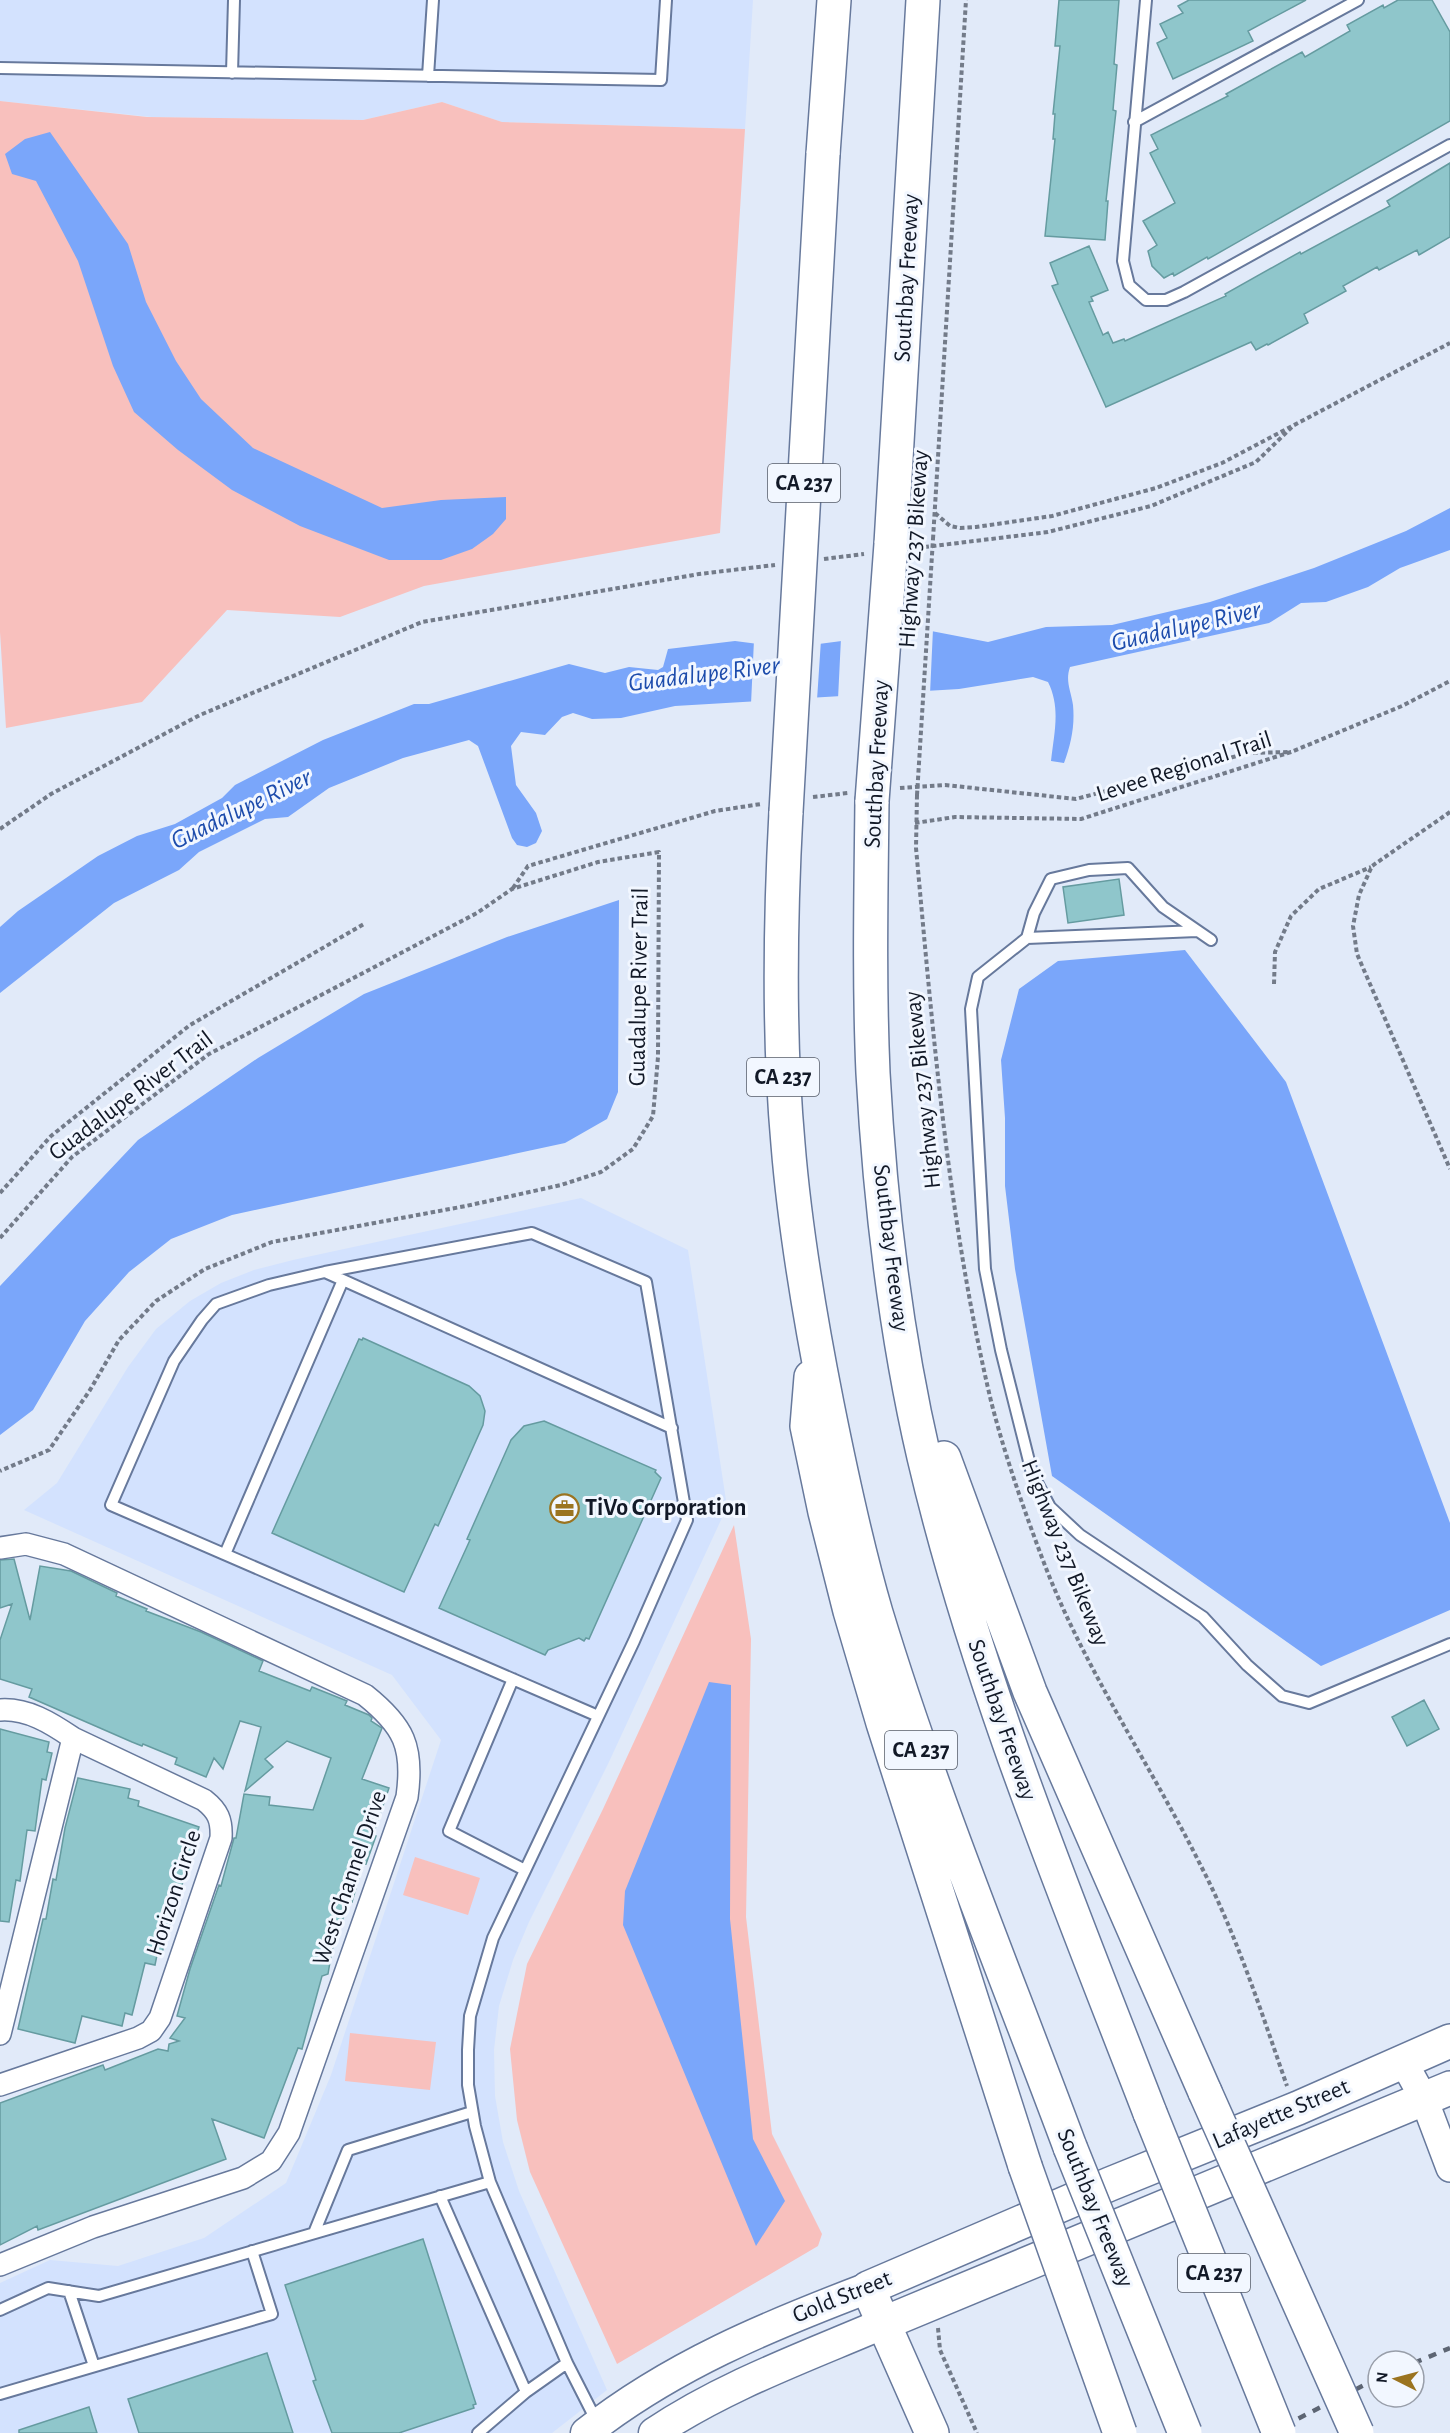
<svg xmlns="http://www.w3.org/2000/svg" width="1450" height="2433" font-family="'Alegreya Sans',sans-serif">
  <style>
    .built { fill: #d3e2fe }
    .green { fill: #f8c0bd }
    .water { fill: #7aa6fa }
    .pier { fill: #e1eaf9 }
    .building { fill: #8fc6cb; stroke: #659ba0; stroke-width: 1.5 }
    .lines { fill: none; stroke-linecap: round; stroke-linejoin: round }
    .service-casing { stroke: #67799c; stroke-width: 14 }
    .minor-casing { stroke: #67799c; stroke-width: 24 }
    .tertiary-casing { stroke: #67799c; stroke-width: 30 }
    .secondary-casing { stroke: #67799c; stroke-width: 33 }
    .primary-casing { stroke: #67799c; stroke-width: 36 }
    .motorway-casing { stroke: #67799c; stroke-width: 36 }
    .path { stroke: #737b89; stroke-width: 4; stroke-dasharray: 4.5 3; stroke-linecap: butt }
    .service { stroke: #fff; stroke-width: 10 }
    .minor { stroke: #fff; stroke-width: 21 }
    .tertiary { stroke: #fff; stroke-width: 27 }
    .secondary { stroke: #fff; stroke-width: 30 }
    .primary { stroke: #fff; stroke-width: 33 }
    .motorway { stroke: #fff; stroke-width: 33 }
    .rail { stroke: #5d6573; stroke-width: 4.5; stroke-dasharray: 8 8; stroke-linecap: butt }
    .motorway-bridge-casing { stroke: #67799c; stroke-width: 36; stroke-linecap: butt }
    .path-bridge { stroke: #737b89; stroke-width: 4; stroke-dasharray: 4.5 3; stroke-linecap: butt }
    .motorway-bridge { stroke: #fff; stroke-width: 33 }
    .labels { text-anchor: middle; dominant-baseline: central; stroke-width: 6; stroke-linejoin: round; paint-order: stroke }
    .shield { fill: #f2f7ff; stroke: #555c68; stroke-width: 1.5 }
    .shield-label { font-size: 22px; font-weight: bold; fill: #121927 }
    .street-label { font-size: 24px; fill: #121927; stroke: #f2f7ff }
    .poi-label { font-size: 24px; font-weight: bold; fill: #121927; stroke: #f2f7ff; text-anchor: start }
    .water-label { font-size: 26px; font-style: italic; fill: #1d4cac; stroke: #f2f7ff }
  </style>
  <rect width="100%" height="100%" fill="#e1eaf9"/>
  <!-- built -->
  <path class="built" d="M0,0H753L745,129L502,122L442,102L363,120L152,117L0,101Z
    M581,1198L688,1250L727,1507L608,1764L529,1922L513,1960L499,2006L494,2050L495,2096L503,2142L519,2191L607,2390L552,2433H0V2283L50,2260L118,2266L204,2238L286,2183L331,2075L441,1740L392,1675L24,1510L57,1483L128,1367L156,1329L190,1301L221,1283L254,1270L293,1260Z"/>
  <!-- green -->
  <path class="green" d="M0,101L147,117L363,120L442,102L502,122L745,129L720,533L424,586L340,617L227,610L142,702L6,728L0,632Z
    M734,1525L751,1639L746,1917L772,2134L822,2234L818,2246L617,2364L530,2172L517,2120L510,2049L527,1964L603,1809Z
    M415,1857L480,1878L468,1915L403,1895Z
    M350,2033L436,2042L430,2090L345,2081Z"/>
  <!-- water -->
  <path class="water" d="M50,132L128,244L146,302L176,361L201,399L253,448L382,508L441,500L506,497V519L493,534L472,549L441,560H389L300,526L232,490L178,450L134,412L113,366L78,261L36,181L12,174L5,154L25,139Z
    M1450,508V550L1400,568L1368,587L1326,602L1301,603L1269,623L1070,667C1065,681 1071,691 1073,705C1075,726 1071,744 1064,763L1051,761C1054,733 1061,708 1048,682L1033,677L959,689L675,706L621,718L592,719L573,713L562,717L545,735L521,732L511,746L516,785L536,813L542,831L536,843L527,847L517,845L512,838L478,746L469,740L403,758L329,788L288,817L265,819L199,852L179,870L114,903L0,993V927L18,911L98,856L137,836L175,824L222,798L235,785L323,740L414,704H429L569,664L605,673L629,667L658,670L663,667L668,649L735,641L788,648L926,630L988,642L1046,627L1112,625L1210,602L1314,568L1406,531Z
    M619,900L618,1092L607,1119L565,1143L232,1215L171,1239L129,1272L85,1321L33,1410L0,1435V1286L138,1140L258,1058L364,994L507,937Z
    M1185,950L1286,1082L1450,1523V1610L1321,1666L1052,1476L1015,1269L1005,1186V1118L1001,1060L1019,989L1058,961Z
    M709,1682L731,1685L730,1919L753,2139L785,2201L756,2246L623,1925L625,1891Z"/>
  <!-- pier -->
  <path class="pier" d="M925,627L933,629L930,694L838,699L841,638Z
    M754,640L788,645L821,640L817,700L751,704Z"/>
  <!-- building -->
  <path class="building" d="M1059,0H1119L1114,64L1117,65L1113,110L1116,111L1106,201H1108L1105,240L1045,236L1055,139H1053L1055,114H1053L1060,46H1055Z
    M1189,0H1306L1248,31L1253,41L1173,79L1157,43L1167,38L1160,24L1183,13L1178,6Z
    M1398,0H1432L1450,32V121L1208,259L1207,257L1174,276L1173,273L1164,278L1152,266L1148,251L1157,245L1143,221L1175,203L1150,153L1158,149L1151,135L1228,96L1226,94L1302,52L1305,57L1350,31L1347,25L1383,5L1384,8Z
    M1450,163V237L1419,255L1417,250L1379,270L1377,267L1343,286L1346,291L1304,314L1308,323L1268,345L1267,344L1256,350L1251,342L1106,407L1052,286L1058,284L1050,263L1089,246L1108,290L1091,297L1093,301L1089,302L1103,335L1108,332L1113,343L1124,339L1125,341L1226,296L1225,294L1300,252L1301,254L1390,206L1387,201Z
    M1119,879L1124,915L1068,923L1063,887Z
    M363,1338L469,1386L480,1396L485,1411L483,1425L438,1526L435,1524L404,1592L272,1533L359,1339L362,1340Z
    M544,1421L656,1470L655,1472L661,1478L589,1639L586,1638L584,1641L579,1638L548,1650L545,1655L439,1608L470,1540L467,1539L511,1440L524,1426Z
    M14,1559L30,1620L40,1566L71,1571L117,1593L116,1596L147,1609L146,1611L201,1632L263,1661L259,1671L310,1691L312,1687L347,1701L345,1705L369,1715L372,1718L371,1721L382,1728L362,1779L389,1788L373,1835L376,1836L366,1864L363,1863L352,1902L349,1901L332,1950L328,1974L322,1976L302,2049L298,2048L264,2138L212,2119L226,2159L38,2230L37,2226L0,2245V2103L103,2065L105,2070L158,2049L168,2051L169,2044L179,2041L170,2038L185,2018L177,2016L190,1969L219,1885L221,1886L234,1838H236L244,1794L270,1797L269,1805L313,1810L331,1758L287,1741L265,1759L273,1767L245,1791L261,1727L240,1721L223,1769L214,1758L206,1777L175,1764L177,1758L143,1744L142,1746L132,1742L29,1697L32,1689L0,1679V1640L12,1604L0,1608V1560Z
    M1424,1700L1439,1729L1407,1746L1392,1717Z
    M0,1729L49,1742L47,1752L52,1753L46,1780L42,1779L35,1831L27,1830L20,1881L16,1880L9,1922L0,1921Z
    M78,1778L130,1789L128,1798L139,1801L138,1806L199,1827L161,1956L157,1955L155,1965L145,1963L132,2015L125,2013L122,2026L82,2016L75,2043L18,2029L43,1919H46L53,1879L56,1880L65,1828Z
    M423,2239L476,2404L473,2405L474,2408L399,2433H332L313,2381L316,2380L285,2285Z
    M267,2353L293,2433H139L128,2399Z
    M89,2407L97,2433H19V2430Z"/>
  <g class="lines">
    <defs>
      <path id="service" d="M1146,0L1123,261L1129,285L1146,300H1166L1184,292L1450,145
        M0,68L661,80L666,0
        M232,73L234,0
        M428,76L433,0
        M1134,122L1358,0
        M1027,938L1197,931
        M1211,940L1163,907L1128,868L1089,870L1051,879L1034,913L1027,938L978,977L971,1009L985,1269L1001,1350L1032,1473L1050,1507L1080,1535L1203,1617L1247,1665L1282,1696L1309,1703L1450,1644
        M325,1272L672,1428
        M225,1554L343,1280
        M513,1679L449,1831L525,1870
        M440,2196L526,2392
        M314,2233L348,2150L472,2112
        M69,2291L94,2366
        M0,2310L48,2288L99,2296L490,2182
        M0,2394L272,2314L252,2251
        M597,2422L567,2363L490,2182L475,2126L468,2085V2050L470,2016L493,1938L634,1641L687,1520L646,1282L532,1233L325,1272L269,1285L216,1304L202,1320L174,1361L111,1505L598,1716
        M478,2433L526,2392L567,2363"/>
      <path id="minor" d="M0,1548L26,1544L64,1554L365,1695C404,1726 414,1747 407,1797L289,2133L271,2161L243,2178L93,2227L0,2265
        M0,1710C27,1708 51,1723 73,1738L204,1800C218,1811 222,1820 221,1838L160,2018L151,2031L138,2038L0,2085
        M0,2034L73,1738"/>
      <path id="tertiary" d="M1403,2061L1424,2099L1450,2168"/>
      <path id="secondary" d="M586,2433C671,2366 768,2326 868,2288
        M654,2433C724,2386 805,2357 882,2324"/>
      <path id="primary" d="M882,2324L1450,2088
        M932,2433L868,2288L1110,2184L1298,2108L1450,2041"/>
      <path id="motorway" d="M823,154L834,0
        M891,544L923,0
        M872,801C871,891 869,982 873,1073C880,1201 895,1332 924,1457C977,1683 1067,1898 1150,2113
        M786,812C780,923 778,1033 788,1144C795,1231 810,1318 827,1404C841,1474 856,1545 876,1613C931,1794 1004,1970 1070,2147
        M811,1377L807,1426L825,1512L850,1611L883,1723L1025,2166
        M944,1458L1030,1692L1205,2092"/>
    </defs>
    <!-- service casing -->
    <use href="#service" class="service-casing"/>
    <!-- minor casing -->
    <use href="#minor" class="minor-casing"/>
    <!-- tertiary casing -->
    <use href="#tertiary" class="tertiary-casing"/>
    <!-- secondary casing -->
    <use href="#secondary" class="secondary-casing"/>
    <!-- primary casing -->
    <use href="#primary" class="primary-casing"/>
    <!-- motorway casing -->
    <use href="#motorway" class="motorway-casing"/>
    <!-- path -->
    <path class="path" d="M935,513L950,526L960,528L976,527L1052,516L1156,488L1222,463L1450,343
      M933,539L966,0
      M917,548L1048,532L1151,506L1256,462L1293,426
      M824,559L864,554
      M900,788L945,785L1076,799L1248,753L1291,752
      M917,795L916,848C933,1033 948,1220 991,1401C1005,1456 1024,1510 1044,1563C1085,1670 1150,1764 1201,1866C1237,1936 1261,2011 1287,2086
      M813,797L848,793
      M1450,812L1372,866L1359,895L1353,926L1357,954L1450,1169
      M915,823L955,817L1081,819L1291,752L1402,706L1450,681
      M0,829L51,794L200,715L422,622L699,574L775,565
      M513,888L528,866L715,811L761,804
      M1274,984L1275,952L1291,916L1319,889L1371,867
      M0,1193L51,1136L190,1025L364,924
      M0,1238L72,1157L209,1054L477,913L512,889L598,862L659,852L658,1057L653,1116L633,1149L601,1172L561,1185L466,1206L272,1242L205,1269L156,1301L119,1340L90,1390L49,1450L0,1471
      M938,2328L940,2350L977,2433"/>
    <!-- service -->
    <use href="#service" class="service"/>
    <!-- minor -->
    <use href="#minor" class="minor"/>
    <!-- tertiary -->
    <use href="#tertiary" class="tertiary"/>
    <!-- secondary -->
    <use href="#secondary" class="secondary"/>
    <!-- primary -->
    <use href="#primary" class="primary"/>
    <!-- motorway -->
    <use href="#motorway" class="motorway"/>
    <!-- rail -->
    <path class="rail" d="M1414,2363L1450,2348
      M1270,2433L1378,2378"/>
    <defs>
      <path id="motorway-bridge" d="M872,801L891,544
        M786,812L823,154
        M1205,2092L1357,2433
        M1150,2113L1279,2433
        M1070,2147L1185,2433
        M1025,2166L1120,2433"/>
    </defs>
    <!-- motorway-bridge casing -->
    <use href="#motorway-bridge" class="motorway-bridge-casing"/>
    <!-- path-bridge -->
    <path class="path-bridge" d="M917,795L933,539"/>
    <!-- motorway-bridge -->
    <use href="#motorway-bridge" class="motorway-bridge"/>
  </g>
  <!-- icons -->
  <defs>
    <symbol id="office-ring" viewBox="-11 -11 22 22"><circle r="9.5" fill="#f2f7ff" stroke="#9b7420" stroke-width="1.5"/><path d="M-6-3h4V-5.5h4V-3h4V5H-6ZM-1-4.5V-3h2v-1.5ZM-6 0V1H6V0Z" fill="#9b7420"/></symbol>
  </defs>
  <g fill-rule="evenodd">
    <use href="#office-ring" x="548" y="1492" width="33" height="33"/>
  </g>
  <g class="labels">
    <!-- shield labels -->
    <g class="shield">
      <rect x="768" y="464" width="72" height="38" rx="4.5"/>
      <rect x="747" y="1058" width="72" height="38" rx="4.5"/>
      <rect x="885" y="1731" width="72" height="38" rx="4.5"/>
      <rect x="1178" y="2254" width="72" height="38" rx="4.5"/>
    </g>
    <g class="shield-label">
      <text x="804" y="483">CA 237</text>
      <text x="783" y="1077">CA 237</text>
      <text x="921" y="1750">CA 237</text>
      <text x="1214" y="2273">CA 237</text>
    </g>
    <!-- street labels -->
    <g class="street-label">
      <text transform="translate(907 278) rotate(-87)">Southbay Freeway</text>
      <text transform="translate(914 549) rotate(-86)">Highway 237 Bikeway</text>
      <text transform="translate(877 764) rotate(-87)">Southbay Freeway</text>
      <text transform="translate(1184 767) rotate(-18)">Levee Regional Trail</text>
      <text transform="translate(639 987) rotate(-89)">Guadalupe River Trail</text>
      <text transform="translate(923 1090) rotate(-96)">Highway 237 Bikeway</text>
      <text transform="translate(131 1096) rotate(-37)">Guadalupe River Trail</text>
      <text transform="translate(891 1248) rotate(83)">Southbay Freeway</text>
      <text transform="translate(1065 1553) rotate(68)">Highway 237 Bikeway</text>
      <text transform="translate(1002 1720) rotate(71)">Southbay Freeway</text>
      <text transform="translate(350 1878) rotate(-71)">West Channel Drive</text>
      <text transform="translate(174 1893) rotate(-72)">Horizon Circle</text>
      <text transform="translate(1281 2114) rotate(-23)">Lafayette Street</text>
      <text transform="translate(1095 2208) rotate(68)">Southbay Freeway</text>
      <text transform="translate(842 2297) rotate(-22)">Gold Street</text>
    </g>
    <!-- poi labels -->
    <g class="poi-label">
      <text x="585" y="1508">TiVo Corporation</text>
    </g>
    <!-- water labels -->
    <g class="water-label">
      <text transform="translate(1186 626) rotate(-13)">Guadalupe River</text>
      <text transform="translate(704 674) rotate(-7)">Guadalupe River</text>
      <text transform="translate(241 809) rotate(-26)">Guadalupe River</text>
    </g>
  </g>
  <!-- north arrow -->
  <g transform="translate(1396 2379) rotate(276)"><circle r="28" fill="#f2f7ff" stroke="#989ea9" stroke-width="1.5"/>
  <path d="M0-4.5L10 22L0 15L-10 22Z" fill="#9b7420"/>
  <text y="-9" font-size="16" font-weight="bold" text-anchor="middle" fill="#121927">N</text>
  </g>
</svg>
